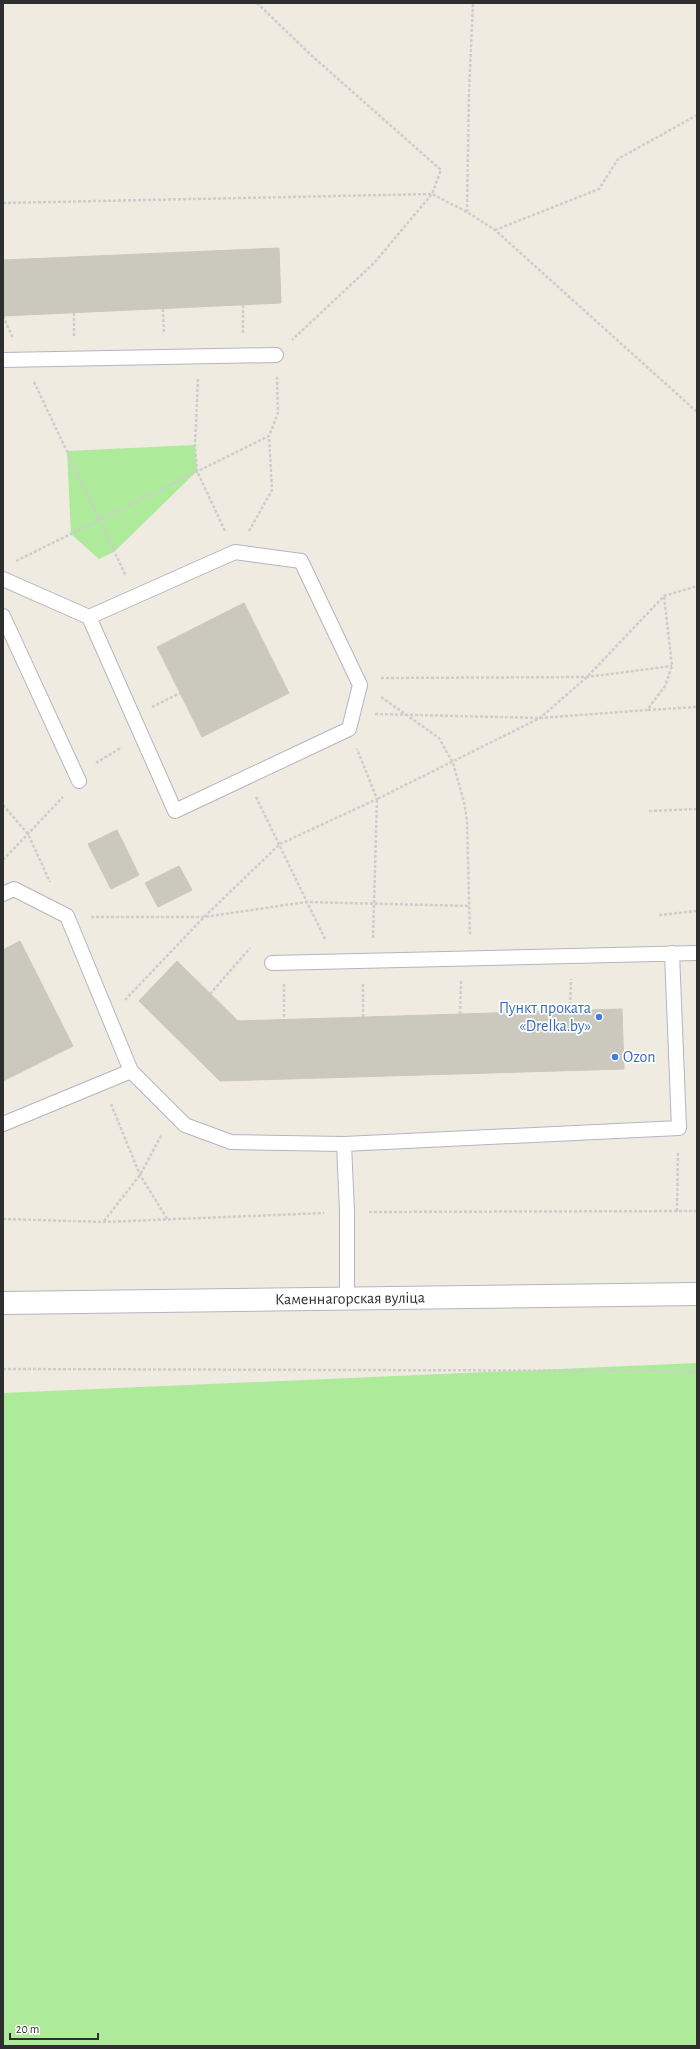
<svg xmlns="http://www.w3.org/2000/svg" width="700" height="2049" font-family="'Alegreya Sans',sans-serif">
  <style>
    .green { fill: #adea99 }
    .building { fill: #cbc9be; stroke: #ccc7b9 }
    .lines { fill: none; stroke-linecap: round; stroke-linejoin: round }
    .service-casing { stroke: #b4b4c2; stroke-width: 16 }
    .secondary-casing { stroke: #b4b4c2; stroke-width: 24 }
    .path { stroke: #cdcdcd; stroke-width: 2.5; stroke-dasharray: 3 2; stroke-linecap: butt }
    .service { stroke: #fff; stroke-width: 14 }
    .secondary { stroke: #fff; stroke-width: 22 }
    .shop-dot { fill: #3f7fe0; stroke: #fff; stroke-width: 1.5 }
    .labels { text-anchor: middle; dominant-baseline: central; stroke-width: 3.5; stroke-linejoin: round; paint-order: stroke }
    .shop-label { font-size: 16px; fill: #366cbe; stroke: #fff; text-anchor: end }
    .street-label { font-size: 16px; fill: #2e2e2e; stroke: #fff }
  </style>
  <rect width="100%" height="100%" fill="#f0ebe0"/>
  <!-- green -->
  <path class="green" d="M195,445L197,471L114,552L99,559L71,534L67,451Z
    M697,1363V2046H3V1393Z"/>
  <!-- building -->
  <path class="building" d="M279,248L281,303L3,316V260Z
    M244,603L289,693L202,737L157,647Z
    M117,830L139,875L111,889L88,844Z
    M179,866L192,890L158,907L145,883Z
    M20,941L73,1046L3,1081V950Z
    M177,961L238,1021L622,1009L624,1069L220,1081L139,1001Z"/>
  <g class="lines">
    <defs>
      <path id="service" d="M3,360L276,355
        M3,579L89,617L175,811L349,729L360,685L301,561L235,552L89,617
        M3,616L79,781
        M3,894L14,889L67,916L131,1071L185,1125L231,1142L344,1144
        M272,963L697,953
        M3,1124L131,1071
        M347,1300V1212L344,1144L679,1128L672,953"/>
      <g id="secondary">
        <path id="s1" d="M3,1303L697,1294"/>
      </g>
    </defs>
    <!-- service casing -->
    <use href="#service" class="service-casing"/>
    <!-- secondary casing -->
    <use href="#secondary" class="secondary-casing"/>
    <!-- path -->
    <path class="path" d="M257,3L312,56L441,170L432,194L374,263L292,340
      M3,203L432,194L467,212L495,230L697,412
      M467,212L469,92L473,3
      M495,230L599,189L618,159L697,115
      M163,309L164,334
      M74,313V336
      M3,316L13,338
      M243,333V305
      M198,379L195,445L197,471L225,531
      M34,382L126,576
      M249,531L272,490L269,436
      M16,561L269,436L278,413L277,376
      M381,678L587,677L672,666
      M381,697L439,738L453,763L464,802L467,821L470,936
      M152,707L180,693
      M648,710L697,707
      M375,714L540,718L647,710L665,686L672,666L664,596
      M96,763L122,747
      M256,797L325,939
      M3,805L28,834L50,882
      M649,811L697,809
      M3,860L63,797
      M659,915L697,911
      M91,917H204L306,902L470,906
      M373,938L377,799L540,718L587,677L664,596L697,586
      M284,984V1019
      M210,994L250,948
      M125,1000L204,917L280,844L377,799L357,749
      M570,1010L571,979
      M460,1014L461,980
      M363,1017V983
      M111,1104L140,1175L168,1220
      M677,1211L678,1151
      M369,1212L697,1211
      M3,1219L104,1222L324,1213
      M104,1221L140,1175L162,1134
      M3,1369L697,1371"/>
    <!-- service -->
    <use href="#service" class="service"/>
    <!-- secondary -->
    <use href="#secondary" class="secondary"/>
  </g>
  <!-- markers -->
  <g class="shop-dot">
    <circle cx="599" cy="1017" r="4"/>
    <circle cx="615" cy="1057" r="4"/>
  </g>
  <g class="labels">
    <!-- shop labels -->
    <g class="shop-label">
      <text x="591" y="1008">Пункт проката<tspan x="591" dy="18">«Drelka.by»</tspan></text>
      <text x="623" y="1057" text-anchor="start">Ozon</text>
    </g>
    <!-- street labels -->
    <g class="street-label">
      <text stroke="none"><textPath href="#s1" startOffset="347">Каменнагорская вуліца</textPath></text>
    </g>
  </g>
  <!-- border -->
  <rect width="700" height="2049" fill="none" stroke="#2e2e2e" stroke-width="8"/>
  <!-- scale -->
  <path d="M10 2033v6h88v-6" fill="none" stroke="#2e2e2e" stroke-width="2"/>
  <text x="16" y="2033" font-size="12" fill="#2e2e2e" stroke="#ffffff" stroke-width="3" paint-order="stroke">20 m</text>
</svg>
